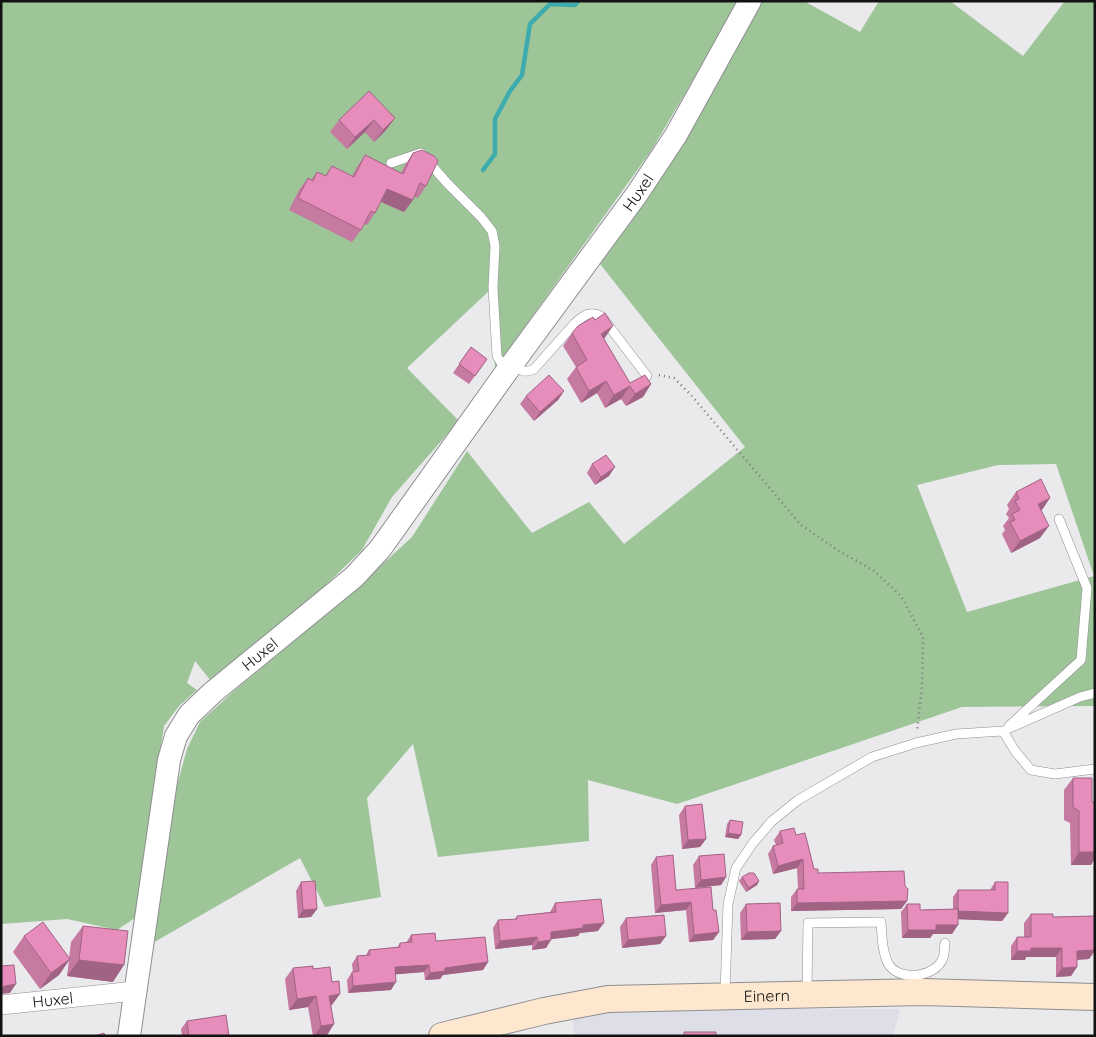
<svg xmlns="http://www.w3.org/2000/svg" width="1096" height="1037" font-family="Quicksand,sans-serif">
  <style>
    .built { fill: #dedee9 }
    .green { fill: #9dc598; fill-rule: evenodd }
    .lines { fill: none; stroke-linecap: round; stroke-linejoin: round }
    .stream { stroke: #3eabae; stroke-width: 4.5 }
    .service-casing { stroke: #8e8e91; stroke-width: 10 }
    .minor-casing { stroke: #8e8e91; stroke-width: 20 }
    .tertiary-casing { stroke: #8e8e91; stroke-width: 24 }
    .secondary-casing { stroke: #8e8e91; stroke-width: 28 }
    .path { stroke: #78787a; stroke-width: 2.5; stroke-dasharray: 1 4; stroke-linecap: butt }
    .service { stroke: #fff; stroke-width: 9 }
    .minor { stroke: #fff; stroke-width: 19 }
    .tertiary { stroke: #fff; stroke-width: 22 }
    .secondary { stroke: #fde8cf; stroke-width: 26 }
    .wall { fill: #c679a1 }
    .shaded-wall { fill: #a16383 }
    .building { fill: #e68dbb; stroke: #a16383 }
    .labels { text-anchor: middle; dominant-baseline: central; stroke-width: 5; stroke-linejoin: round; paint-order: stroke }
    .street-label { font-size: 16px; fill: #121213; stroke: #f7f7fb }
  </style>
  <rect width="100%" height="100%" fill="#eaeaed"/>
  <!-- built -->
  <path class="built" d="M656,1009H900L893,1036H575L572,1019L617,1011Z"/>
  <!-- green -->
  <path class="green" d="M1,1H740L651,151L495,368L489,291L407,368L459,421L392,497L362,550L302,608L211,681L195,661L187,683L197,690L179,706L164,726L135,918L117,930L67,919L1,924Z
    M759,1H804L860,32L879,1H950L1023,56L1065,1H1095V706L962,707L677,804L588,780L589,841L438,857L413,744L367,798L381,897L325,907L300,858L151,944L174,796L187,749L200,722L235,690L349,595L412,537L467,451L532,533L589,502L624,544L745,447L600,264ZM1056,464L1094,576L967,612L917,485L998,465Z"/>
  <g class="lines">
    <!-- stream -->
    <path class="stream" d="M483,170L495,154V119L510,91L522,75L530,24L550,4L575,5L578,1"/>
    <defs>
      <path id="service" d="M391,163L421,153L447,183L481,217L492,231L495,246L493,288L497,356L506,371
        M513,364C520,370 525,374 534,369L575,323C584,315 591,310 602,317L647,376
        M1009,726L1081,660L1087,588L1059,519
        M1003,731L1015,751L1031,770L1055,774L1095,769
        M807,992L808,923L881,922C882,935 882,953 889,965C901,982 936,977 943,958C945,954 944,947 945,943
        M725,993L728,904L736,868L753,843L772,821L798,800L872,757L916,743L956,734L1003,731L1080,697L1095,693"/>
      <g id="minor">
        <path id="s1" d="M1,1005L135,991"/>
      </g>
      <g id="tertiary">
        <path id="s2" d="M129,1036L169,760L176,736L189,715L212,693L354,577L380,549L507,371L637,194L676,135L750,1"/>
      </g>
      <g id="secondary">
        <path id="s3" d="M442,1036L544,1011L608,999L923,992L1095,997"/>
      </g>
    </defs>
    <!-- service casing -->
    <use href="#service" class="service-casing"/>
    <!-- minor casing -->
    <use href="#minor" class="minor-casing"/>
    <!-- tertiary casing -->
    <use href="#tertiary" class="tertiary-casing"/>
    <!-- secondary casing -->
    <use href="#secondary" class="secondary-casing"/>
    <!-- path -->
    <path class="path" d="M659,375L674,378L691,395L801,525L839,551L873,570L901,596L923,637L922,686L917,732"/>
    <!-- service -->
    <use href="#service" class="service"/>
    <!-- minor -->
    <use href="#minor" class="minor"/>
    <!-- tertiary -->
    <use href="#tertiary" class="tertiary"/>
    <!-- secondary -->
    <use href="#secondary" class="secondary"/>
  </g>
  <!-- wall -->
  <path class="wall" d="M395,118L386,130L374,142L365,132L347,149L330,132L339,120Z
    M413,153L426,186L418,198L414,196L404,212L381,202L375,213L367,225L364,224L361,230L352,242L289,210L299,190L308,178L311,180L317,172L325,176L332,166L352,176L357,167L365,155L401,173L405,165Z
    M572,333L604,339L630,383L651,384L643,397L626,406L621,399L605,408L597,393L581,403L567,379L576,367L563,346Z
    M471,347L487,359L469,384L453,373Z
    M564,391L558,400L534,421L520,404L526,396Z
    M592,464L609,476L595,485L587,473Z
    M1016,492L1041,510L1040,538L1011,553L1002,534L1005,530L1003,526L1009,518L1006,514L1009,509L1007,505Z
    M1073,778L1091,865H1071L1070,823L1064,820V790Z
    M685,806L706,839L700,847L682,849L679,815Z
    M730,820L741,835L738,839L725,837L727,824Z
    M780,831L796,835L814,869L818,873L905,886L907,901L901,909L791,911V897L797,889H798L797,868L773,874L768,854L773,846L776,845L774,840Z
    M699,856L726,877L721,885L695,888L693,865Z
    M656,857L676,890L713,910L719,932L713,940L689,942L686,910L655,913L651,865Z
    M742,877L759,881L757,885L746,892L739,881Z
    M301,882L317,909L311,917L298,918L296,891Z
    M995,882L1008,913L1002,921L958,919L952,934H933L930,938H902L901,912L907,904L920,910L953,909V897L958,890H990Z
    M555,903L598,931L580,933L578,936L551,939L546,948L532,950V945L495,949L493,928L498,920L515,919L517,916L550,912Z
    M746,904L781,931L775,939L741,940L740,913Z
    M1031,914L1053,917L1095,916V951L1089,959L1077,960V967L1071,976L1056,977V957H1026L1025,960H1011V946L1017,937H1024V923Z
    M626,918L666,936L660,944L622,948L620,927Z
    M83,926L113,982L67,976L69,960L59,975L40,989L13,952L24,936L69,958L71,942Z
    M411,935L436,941L488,962L483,970L443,975L440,979L425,980L424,972L395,974L391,990L348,993L347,980L352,972H353L352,964L357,956L366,955L369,950L397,948L400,943H406Z
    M293,968L313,969L332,1005H331L334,1024L327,1035L313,1036L308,1007L289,1010L285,979Z
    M187,1021L229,1036H182L181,1029Z"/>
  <!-- shaded-wall -->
  <path class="shaded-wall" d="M395,118L386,130L374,142L383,130Z
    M374,120L365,132L347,149L355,137Z
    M387,189L413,200L404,212L379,201Z
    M613,326L604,339L601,334Z
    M606,381L597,393L581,403L589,391Z
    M651,384L643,397L626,406L635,394Z
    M630,386L621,399L605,408L614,395Z
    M564,391L558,400L534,421L540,412Z
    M615,467L609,476L595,485L601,477Z
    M1050,498L1042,510L1029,517L1038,504Z
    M1049,526L1040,538L1011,553L1020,541Z
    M728,833L741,835L738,839L725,837Z
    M706,839L700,847L682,849L688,840Z
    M1079,852H1095V859L1091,865H1071Z
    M803,859L797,868L773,874L778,866Z
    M726,877L721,885L695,888L701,880Z
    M759,881L757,885L746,892L749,888Z
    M907,901L901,909L791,911L797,903Z
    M691,902L686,910L655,913L661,905Z
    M317,909L311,917L298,918L303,910Z
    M958,911L1008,913L1002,921L952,919Z
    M604,923L598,931L580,933L578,936L545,940L551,932L583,925Z
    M936,925H958L952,934H933L930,938H902L908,930Z
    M781,931L775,939L741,940L747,932Z
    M719,932L713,940L689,942L694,935Z
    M666,936L660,944L622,948L628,940Z
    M537,937L532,945L495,949L500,941Z
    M551,940L546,948L532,950L538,942Z
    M1031,948H1062L1056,957H1026L1025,960H1011L1017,951Z
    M1095,950L1089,959L1071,960L1077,951Z
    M70,959L59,975L40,989L51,973Z
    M79,960L124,965L113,982L67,976Z
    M488,962L483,970L443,975L440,979L425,980L430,973L445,968Z
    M429,965L424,972L389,975L395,967Z
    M1077,967L1071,976L1056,977L1062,968Z
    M396,982L391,990L348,993L353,986Z
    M16,984L10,993L1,994V988L5,986Z
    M340,994L332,1005L322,1006L329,996Z
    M316,996L308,1007L289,1010L297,999Z
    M334,1024L327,1035L314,1036L321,1026Z"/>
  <!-- building -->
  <path class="building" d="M369,91L395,118L383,130L374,120L355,137L339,120Z
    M422,150L434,156L438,161L426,186L420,183L413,200L387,189L375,213L371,211L361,230L298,198L308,178L313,181L317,172L326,176L332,166L354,177L365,155L403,174L413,153Z
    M605,313L613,326L601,334L630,383L645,375L651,384L635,394L630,386L614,395L606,381L589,391L576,367L587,360L572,333L578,326L593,317L595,320Z
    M471,347L487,359L475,376L459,364Z
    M549,375L564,391L540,412L526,396Z
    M606,455L615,467L601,477L592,464Z
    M1041,479L1050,498L1038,504L1049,526L1020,541L1010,522L1015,520L1012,514L1020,510L1015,501L1019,499L1016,492Z
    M1073,778H1092V802H1095V852H1079V811L1073,807Z
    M702,804L706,839L688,840L685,806Z
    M730,820L743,822L741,835L728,833Z
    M794,828L796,835L805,833L814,869H818V873L904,871L905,886L908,889L907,901L797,903V889H804L803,859L778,866L773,846L783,843L780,831Z
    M724,854L726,877L701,880L699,856Z
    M673,855L676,890L711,887L713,910H716L719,932L694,935L691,902L661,905L656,857Z
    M749,873H754L759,881L749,888L742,877Z
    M315,881L317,909L303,910L301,882Z
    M995,882H1008V913L958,911V890H995Z
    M601,899L604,923L583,925V928L551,932V940L538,942L537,937L500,941L498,920L517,919V916L556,912L555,903Z
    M780,903L781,931L747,932L746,904Z
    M907,904H920V910L958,909V925H936V930H908Z
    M1031,914H1053V917L1095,916V950L1077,951V967L1062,968V948H1031V951H1017V937H1031Z
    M664,915L666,936L628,940L626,918Z
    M43,922L70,959L51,973L24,936Z
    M83,926L128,931L124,965L79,960Z
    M435,933L436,941L485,937L488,962L445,968V971L430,973L429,965L395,967L396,982L353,986L352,972L359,971L357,956L370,955L369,950L400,947V943L412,942L411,935Z
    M14,965L16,984L5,986L1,988V966Z
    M313,966V969L330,967L332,982L339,981L340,994L329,996L334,1024L321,1026L316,996L297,999L293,968Z
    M226,1015L229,1036H189L187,1021Z
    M684,1032H716V1036H684Z
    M104,1033L105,1036H95Z"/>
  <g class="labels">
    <!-- street labels -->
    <g class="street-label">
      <text stroke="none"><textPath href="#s2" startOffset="1022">Huxel</textPath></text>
      <text stroke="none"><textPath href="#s2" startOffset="422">Huxel</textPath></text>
      <text stroke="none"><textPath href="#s3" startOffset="329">Einern</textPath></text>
      <text stroke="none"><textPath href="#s1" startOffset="52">Huxel</textPath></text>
    </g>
  </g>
  <!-- border -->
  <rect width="1096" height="1037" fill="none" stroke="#121213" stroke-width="5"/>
</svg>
